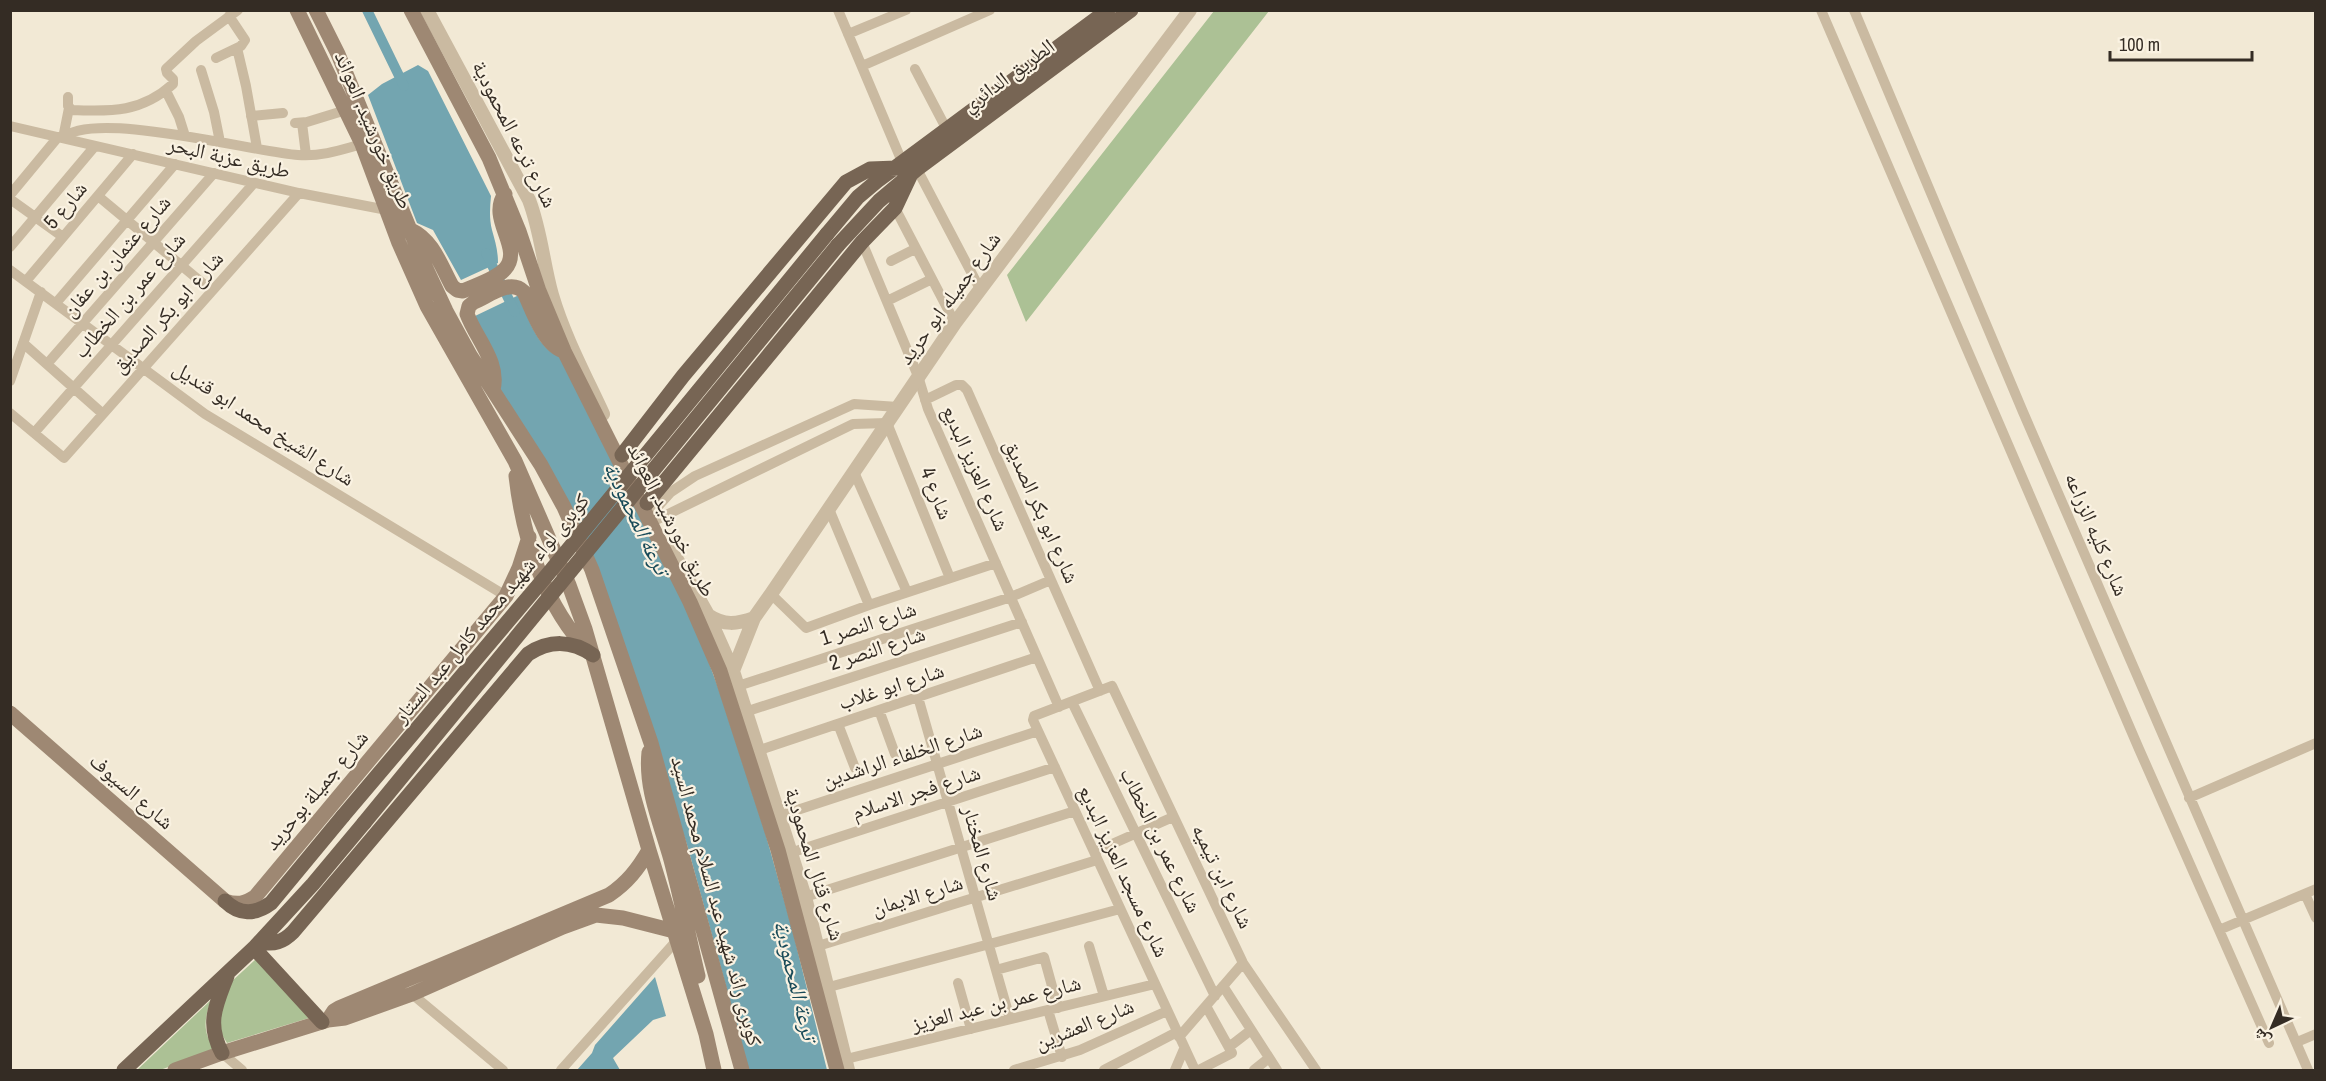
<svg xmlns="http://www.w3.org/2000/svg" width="2326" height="1081" font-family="'Archivo Narrow','Noto Naskh Arabic',sans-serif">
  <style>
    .green { fill: #acc195 }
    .water { fill: #73a5b0 }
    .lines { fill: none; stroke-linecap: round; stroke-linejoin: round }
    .canal { stroke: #73a5b0; stroke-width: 10 }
    .minor { stroke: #cabaa1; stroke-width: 10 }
    .tertiary { stroke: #cabaa1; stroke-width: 14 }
    .secondary { stroke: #9e8873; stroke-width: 15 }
    .primary { stroke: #776554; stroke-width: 15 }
    .primary-bridge { stroke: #776554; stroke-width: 15 }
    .labels { text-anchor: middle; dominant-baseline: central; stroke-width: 4.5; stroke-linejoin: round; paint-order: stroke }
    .street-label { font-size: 21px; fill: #342c24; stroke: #faf2e2 }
    .water-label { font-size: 22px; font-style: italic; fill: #184a58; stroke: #faf2e2 }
  </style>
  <rect width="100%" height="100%" fill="#f2e9d5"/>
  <!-- green -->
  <path class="green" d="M1214,11H1269L1026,322L1007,275Z
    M256,959L309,1018L227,1043L218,1028L220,1015L231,982Z
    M211,1000C204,1019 202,1034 216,1050L160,1070H137Z"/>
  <!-- water -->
  <path class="water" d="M418,65L428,71L491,196C490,207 489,218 492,230C495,241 498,250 498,263L461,280L433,230L417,223L368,95L382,84Z
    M519,295C528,317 537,349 561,357L695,625L719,690L765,832L792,928L827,1070H749L688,848L596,566L500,390L475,316Z
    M655,977L666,1016L653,1020L613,1058L620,1070H577L592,1053L595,1045Z"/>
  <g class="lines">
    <!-- canal -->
    <path class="canal" d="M367,10L404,86
      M486,253L515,312"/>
    <!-- minor -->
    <path class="minor" d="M838,10L903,164
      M1821,10L2139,749L2269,1043
      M1854,10L2023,412L2308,1070
      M848,34L906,10
      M237,48L246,86L257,148
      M216,58L241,46L245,40L229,16
      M862,66L990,10
      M915,69L947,130
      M201,70L214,112L220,142
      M166,91L179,117L185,136
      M68,97V106L72,110C112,112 142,112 173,84V79L167,73L166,69L196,41L238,10
      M251,116L283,113
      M295,123L307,122L346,110
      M302,123L306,155
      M10,126L299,193L387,210
      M63,138C93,109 254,152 298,155C320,157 341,150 362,144
      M63,138L69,108
      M917,169L980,289
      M10,195L58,137
      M98,196L212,291
      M10,199L63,237
      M895,208L955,323
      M862,242L918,376L928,409L1059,707
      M10,247L95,146
      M891,261L915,249
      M10,270L205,414L506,596
      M26,281L133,154
      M887,301L932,279
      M56,303L175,164
      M23,343L103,414
      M47,364L214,173
      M10,381L41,292
      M925,400L956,385H962L967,390L1100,691
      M10,413L64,458L299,193
      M34,433L254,183
      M854,472L907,592
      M829,509L869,605
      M652,513L671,492L695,476L854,404L898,407
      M656,520L853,424L887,423L950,578
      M771,594L806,628L869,605L996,563
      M738,686L1011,597L1051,580
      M918,697L1010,1019
      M1072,702L1215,996
      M879,710L895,754
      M745,712L1022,622
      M838,724L855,768
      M757,751L1037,657
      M2189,798L2316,743
      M779,816L1038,731
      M1094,852L1173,817
      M790,853L1055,767
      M2305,894L2316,918
      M805,897L1075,811
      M2219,930L2316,889
      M818,946L1097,860
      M1089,946L1104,996
      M996,970L1044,957L1058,1008
      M958,983L971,1029
      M1223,986L1277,1070
      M829,987L1120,909
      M412,994L503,1070
      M1048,1010L1062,1057
      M1179,1037L1243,963
      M2297,1042L2316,1034
      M1229,1047L1251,1030
      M222,1053L242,1070
      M846,1059L1155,984
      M561,1070L677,940
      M1014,1070L1080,1050L1167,1011
      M1104,1070L1177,1032
      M1175,1070L1184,1049
      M1195,1070L1033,720L1034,716L1112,686L1243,963L1316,1070
      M1199,1070L1232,1053L1206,1006
      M1254,1070L1269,1058"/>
    <!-- tertiary -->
    <path class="tertiary" d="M427,10L529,200C541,231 543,263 552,295C564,336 585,375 603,414
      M671,549L708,615L733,671L805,897L848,1070
      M708,615C724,626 737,624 754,618
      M733,671L754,618L771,594L955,323L1190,10"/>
    <!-- secondary -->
    <path class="secondary" d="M297,10L362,144L399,243L427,306L515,461L569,585L585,629L649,850L706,1034L714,1070
      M316,10L338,54L424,264L446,311L470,355L541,465L564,507L592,570L651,743L742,1070
      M411,10L489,158L519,231L539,291L564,351L690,602L720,671L778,850L837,1070
      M411,230C433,240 441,266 452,286L457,290L463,291C476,285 496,279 505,269C524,248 487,219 505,194
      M493,390C500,362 476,339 467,314L469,306L474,302C489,296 510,278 524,292C532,309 544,346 564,351
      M516,476C523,539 545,607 590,653
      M10,713L225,901C237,905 245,904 255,897L506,596L519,568L529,537
      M649,752C645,789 661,824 671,860C681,898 689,938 698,976
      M328,1020L334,1011L339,1008L609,895C627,883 638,869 649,850
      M175,1070L222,1053L328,1020L345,1018L412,994L563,927L596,915L623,918L674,931"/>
    <!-- primary -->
    <path class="primary" d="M827,234L858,197L877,181L1108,10
      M838,245L879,201L917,169L1131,10
      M622,455L683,376L846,182L870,169L897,168
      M647,503L862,242L895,208L911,174
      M225,901C239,915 255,915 271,903L343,816
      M260,942C274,945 283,942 293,932L528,654C549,640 572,640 593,655
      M254,948L322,1022
      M222,1053C206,1023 216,1005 227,976
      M124,1070L254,948L313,884L364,823"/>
    <!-- primary-bridge -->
    <path class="primary-bridge" d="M343,816L548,574L827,234
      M364,823L838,245"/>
  </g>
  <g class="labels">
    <!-- street labels -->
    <g class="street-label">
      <text transform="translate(1008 75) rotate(-36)">الطريق الدائري</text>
      <text transform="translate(374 130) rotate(67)">طريق خورشيد, العوائد</text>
      <text transform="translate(515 134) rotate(63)">شارع ترعه المحمودية</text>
      <text transform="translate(229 157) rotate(13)">طريق عزبة البحر</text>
      <text transform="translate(65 205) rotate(-50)">شارع 5</text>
      <text transform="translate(116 256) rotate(-49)">شارع عثمان بن عفان</text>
      <text transform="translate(129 295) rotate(-49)">شارع عمر بن الخطاب</text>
      <text transform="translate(949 298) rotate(-54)">شارع جميله ابو حريد</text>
      <text transform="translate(167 312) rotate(-48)">شارع ابو بكر الصديق</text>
      <text transform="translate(264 423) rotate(33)">شارع الشيخ محمد ابو قنديل</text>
      <text transform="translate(976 468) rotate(66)">شارع العزيز البديع</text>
      <text transform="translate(937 493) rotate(68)">شارع 4</text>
      <text transform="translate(1042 511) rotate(66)">شارع ابو بكر الصديق</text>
      <text transform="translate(672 520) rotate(63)">طريق خورشيد, العوائد</text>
      <text transform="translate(2097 534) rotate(67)">شارع كليه الزراعه</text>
      <text transform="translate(491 608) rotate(-50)">كوبرى لواء شهيد محمد كامل عبد الستار</text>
      <text transform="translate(868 623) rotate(-18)">شارع النصر 1</text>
      <text transform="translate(877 648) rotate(-18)">شارع النصر 2</text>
      <text transform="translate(891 686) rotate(-18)">شارع ابو غلاب</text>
      <text transform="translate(902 755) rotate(-18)">شارع الخلفاء الراشدين</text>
      <text transform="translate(316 790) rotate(-50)">شارع جميلة بوحريد</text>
      <text transform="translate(132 791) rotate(41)">شارع السيوف</text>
      <text transform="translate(916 792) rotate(-18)">شارع فجر الاسلام</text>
      <text transform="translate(1161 840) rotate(64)">شارع عمر بن الخطاب</text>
      <text transform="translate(983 853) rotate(74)">شارع المختار</text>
      <text transform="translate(815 864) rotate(73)">شارع قنال المحمودية</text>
      <text transform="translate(1124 871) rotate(65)">شارع مسجد العزيز البديع</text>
      <text transform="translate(1223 876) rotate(64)">شارع ابن تيميه</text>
      <text transform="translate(917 895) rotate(-17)">شارع الايمان</text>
      <text transform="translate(717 901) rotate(75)">كوبرى رائد شهيد عبد السلام محمد السيد</text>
      <text transform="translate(996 1003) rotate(-14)">شارع عمر بن عبد العزيز</text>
      <text transform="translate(1084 1024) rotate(-22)">شارع العشرين</text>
    </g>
    <!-- water labels -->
    <g class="water-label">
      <text transform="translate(637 518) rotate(64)">ترعة المحمودية</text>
      <text transform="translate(796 980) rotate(76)">ترعة المحمودية</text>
    </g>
  </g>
  <!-- border -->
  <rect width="2326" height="1081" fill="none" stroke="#342c24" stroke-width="24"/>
  <!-- north arrow -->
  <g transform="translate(2272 1027) rotate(224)" stroke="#faf2e2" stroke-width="4.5" paint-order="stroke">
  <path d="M0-4.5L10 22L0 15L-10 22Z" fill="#342c24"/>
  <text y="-9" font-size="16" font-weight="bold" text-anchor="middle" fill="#342c24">ش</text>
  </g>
  <!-- scale -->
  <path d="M2110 51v9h142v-9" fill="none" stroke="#342c24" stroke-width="3"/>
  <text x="2119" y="51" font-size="18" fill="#342c24" stroke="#faf2e2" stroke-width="4.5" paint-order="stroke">100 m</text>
</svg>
